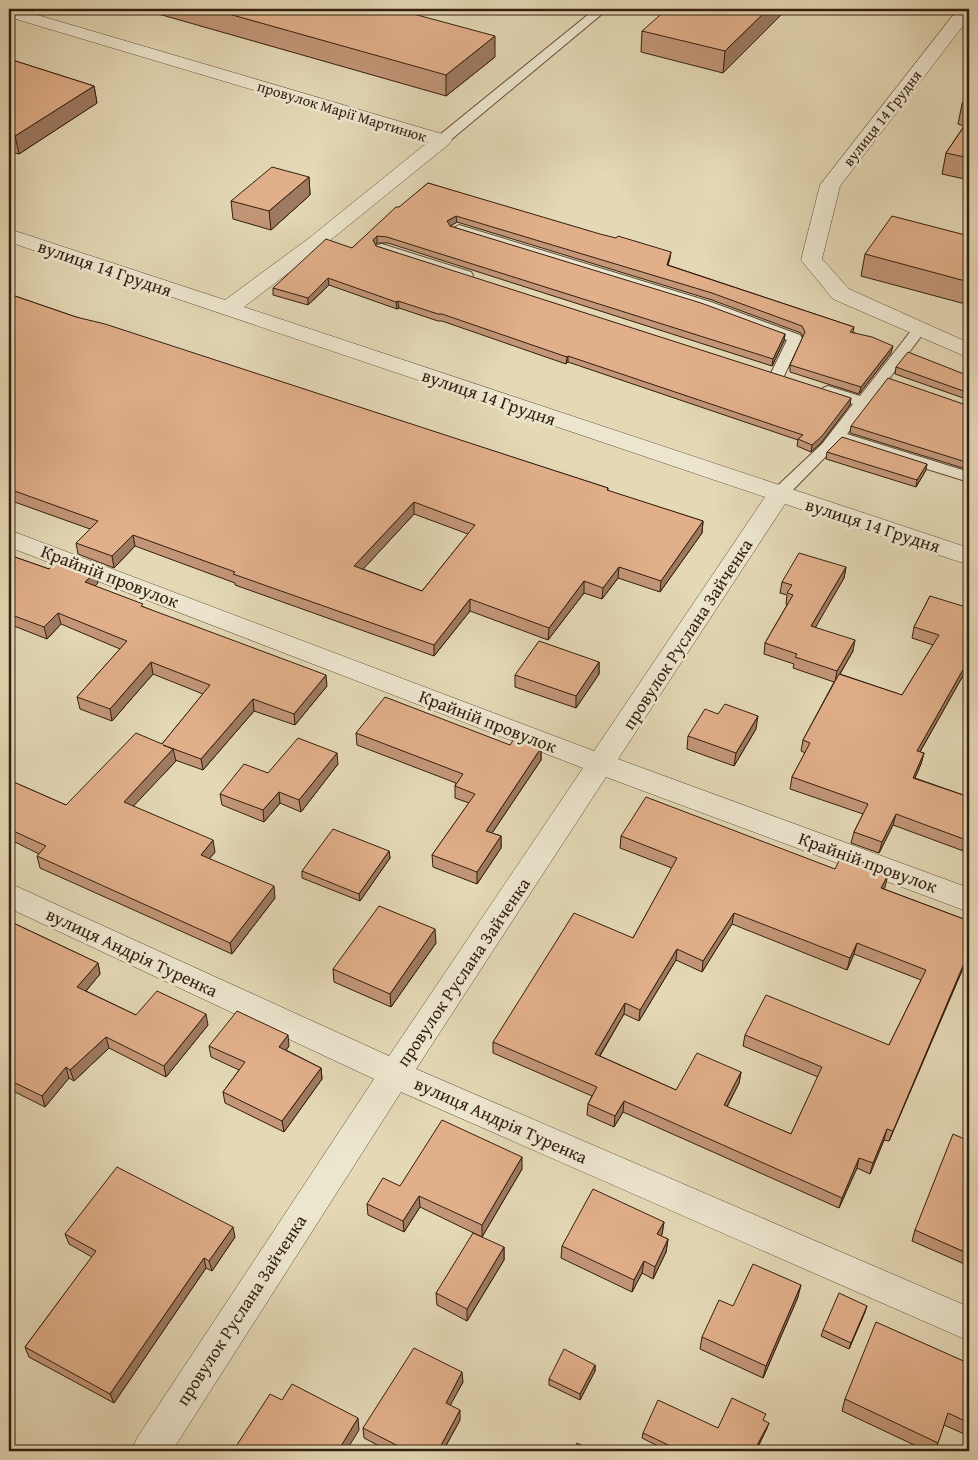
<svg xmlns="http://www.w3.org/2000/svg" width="978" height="1460" font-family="'Gentium Book Plus',serif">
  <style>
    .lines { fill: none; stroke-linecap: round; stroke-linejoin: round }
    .lane-casing { stroke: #604c38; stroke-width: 2 }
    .street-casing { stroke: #604c38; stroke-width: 1 }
    .lane { fill: #ede6cf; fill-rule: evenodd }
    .street { fill: #ede6cf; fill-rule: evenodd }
    .wall { fill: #c29677; stroke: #341e0f; fill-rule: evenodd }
    .shaded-wall { fill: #9e7a61; stroke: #341e0f }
    .building { fill: #e1af8a; stroke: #341e0f; fill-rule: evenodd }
    .labels { text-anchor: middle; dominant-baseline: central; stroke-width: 5; stroke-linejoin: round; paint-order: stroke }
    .far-street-label { font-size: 15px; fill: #341e0f; stroke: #ede6cf }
    .street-label { font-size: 18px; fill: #341e0f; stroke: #ede6cf }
  </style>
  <rect width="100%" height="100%" fill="#e4d8b5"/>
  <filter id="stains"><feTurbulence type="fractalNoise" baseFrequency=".004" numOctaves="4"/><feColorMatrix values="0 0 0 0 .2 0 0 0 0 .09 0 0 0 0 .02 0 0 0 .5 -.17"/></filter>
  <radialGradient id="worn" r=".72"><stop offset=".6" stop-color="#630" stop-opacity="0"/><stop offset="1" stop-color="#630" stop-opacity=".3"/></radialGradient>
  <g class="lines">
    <defs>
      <path id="lane" d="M595,9H608L447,143H437L435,140L437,137Z
        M459,225L711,302L800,335L802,338L783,378H773L770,375L787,340L701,308L454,232L452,229Z
        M382,244L471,272L473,275L471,278H461L377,251L375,248L377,245Z
        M919,326L924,327L926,330L847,434L969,472V482L840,442L785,498L779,499L773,498L771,494L773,490L822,444L853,404L823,394L820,391L823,388L828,386L860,396L914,327Z"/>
      <path id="street" d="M9,9H17L449,136L452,140L449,144L322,247L244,307L969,548V565L785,504L618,759L969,888V912L606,777L416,1069L969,1307V1341L401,1092L172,1451H131L137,1438L374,1079L9,908V883L389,1056L583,768L9,547V530L594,751L765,497L9,242V229L225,300L308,239L428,142L9,17Z
        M958,9H969V18L840,186L822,259L849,289L969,343V358L833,299L801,260L820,185Z"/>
    </defs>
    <!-- lane casing -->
    <use href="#lane" class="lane-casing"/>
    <!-- street casing -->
    <use href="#street" class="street-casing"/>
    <!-- lane -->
    <use href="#lane" class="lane"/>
    <!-- street -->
    <use href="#street" class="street"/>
  </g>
  <!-- wall -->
  <path class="wall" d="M141,9H405L402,11L495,57L446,96Z
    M787,9L723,73L641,52L642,31Z
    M9,59L94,86L97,103L19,154L9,151Z
    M969,93V180L942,174L946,153L964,126L958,124L962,104Z
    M309,177L310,195L271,230L233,219L231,201Z
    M428,183L670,258L668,265L854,327L853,332L891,353L859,394L790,372V365L803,337L801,333L712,300L457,222L450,226L785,334L784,341L772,366L388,243H377L375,245L376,246L850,405L821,443L811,452L797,446L798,440L568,362L566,364L442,321H438L399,308L397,309L329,285L308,305L273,295V288L352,248Z
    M969,236V305L861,276L865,254Z
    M9,294L76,317L608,488V491L703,521L702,533L660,592L618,578L602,599L584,593L548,640L470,611L434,656L235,585V583L135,546L114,568L78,554L76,543L90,529L9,500ZM414,514L468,534L422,591L363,569Z
    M896,367L969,376V400L895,374Z
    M969,406V470L850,433L851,426Z
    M827,452L926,470L916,487L826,459Z
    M9,555L49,569L98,583L95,586L327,686L295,725L254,711L203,770L175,760L176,761L133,806L215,852L209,859L275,898L232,954L40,868L37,856L39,854L9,839V780L66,805L162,744L203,694L153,674L112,721L80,709L77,697L120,649L61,624L47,639L9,624Z
    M846,567L844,578L815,627L853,651L840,674L902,695L933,645L912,638L914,627L930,596L969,665L920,752L924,753L921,764L915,778L969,797V853L893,825L879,853L851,843L854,832L863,814L790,789L792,777L805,753L801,751L803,740L834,682L793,668L794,664L764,654L765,643L787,605L786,604L787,595L780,593L782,582Z
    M599,662V674L576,708L515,687V675Z
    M718,714L756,729L734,766L687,749L688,736Z
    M356,733L510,745L541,748V760L492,833L501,836V848L477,884L433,867L432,855L469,803L455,798V786L456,783L357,745Z
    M338,764L301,812L280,803L264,822L222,805L220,794L268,773Z
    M621,836L835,869H870L885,887L884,889L969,921V968L964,966L889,1141L884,1140L870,1174L857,1168L839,1208L623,1112L614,1127L587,1115L588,1104L592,1096L493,1053V1042L633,938L672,868L620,848ZM732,924L847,970L854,954L921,980L889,1045L745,1035L743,1046L818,1077L791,1134L727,1107L739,1083L741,1072L676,1090L600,1056L624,1014L639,1021L676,960L702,972Z
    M389,851L390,858L360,901L302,878V871Z
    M9,921L98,963L100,974L86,991L136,1015L208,1025L166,1077L109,1048L74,1081L69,1078L45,1107L9,1089Z
    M436,943L391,1007L334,982L333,969Z
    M209,1046H289L286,1050L321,1068L322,1079L284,1132L225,1103L223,1092L239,1070L211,1057Z
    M969,1141V1266L912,1241L915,1230Z
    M522,1169L482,1237L420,1207L404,1232L368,1215L367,1204L400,1186Z
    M664,1222L662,1234L661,1236L668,1239L666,1252L653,1279L642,1273L632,1292L561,1258L562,1246Z
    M65,1234L235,1237L212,1271L206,1268L114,1403L29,1357L25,1347L92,1257L69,1244Z
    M504,1247V1260L467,1321L437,1305L436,1293Z
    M798,1297L763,1378L700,1349L702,1337L733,1306Z
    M865,1312L849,1349L821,1336L823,1330Z
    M969,1357V1436L944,1425L935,1451H927L842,1411L845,1399L967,1363Z
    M595,1365V1371L580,1400L549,1385V1379Z
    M463,1382L450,1405L460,1420L443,1451H389L364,1438L363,1428Z
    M764,1420L767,1428L756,1451H668L642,1438L643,1433L718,1428Z"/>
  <!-- shaded-wall -->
  <path class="shaded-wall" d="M768,9H787L723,73L725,51Z
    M495,36V57L446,96V75Z
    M94,86L97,103L19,154L15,136Z
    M309,177L310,195L271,230L269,211Z
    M456,216L457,222L447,228V221Z
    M377,236V243L373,247V240Z
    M671,252L670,258L666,271L667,265Z
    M328,278L329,285L308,305V298Z
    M398,301L399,308L397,309L396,302Z
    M785,334L784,341L772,366L773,359Z
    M893,346L891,353L859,394L861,387Z
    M568,356V362L566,364L567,357Z
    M851,398L850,405L821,443L811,452L812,445Z
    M927,464L926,470L916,487L917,480Z
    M414,502V514L355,578L354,566Z
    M703,521L702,533L660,592L661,581Z
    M133,535L135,546L114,568L112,556Z
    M619,567L618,578L602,599L603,588Z
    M846,567L844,578L810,637L811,626Z
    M96,572L98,583L87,594L85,582Z
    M584,581V593L548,640L549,628Z
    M470,599V611L434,656V645Z
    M58,613L61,624L47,639L44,627Z
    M855,640L853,651L835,682L837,671Z
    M969,659V665L914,762L917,751Z
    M151,662L153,674L112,721L110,709Z
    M599,662V674L576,708V696Z
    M326,675L327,686L295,725L294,714Z
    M253,699L254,711L203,770L201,759Z
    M758,716L756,729L734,766L736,753Z
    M541,748V760L486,842V831Z
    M173,749L176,761L126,814L124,802Z
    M337,753L338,764L301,812L299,800Z
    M924,753L921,764L910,789L913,778Z
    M279,792L280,803L264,822L263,810Z
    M896,814L893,825L879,853L882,842Z
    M501,836V848L477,884V872Z
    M213,840L215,852L203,867L201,855Z
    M389,851L390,858L360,901L359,894Z
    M888,875L885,887L879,899L881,888Z
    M274,886L275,898L232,954L230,943Z
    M734,913L732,924L702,972L703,961Z
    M435,929L436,943L391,1007L390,994Z
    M857,943L854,954L847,970L850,958Z
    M677,949L676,960L639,1021L640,1010Z
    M968,954L964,966L889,1141L893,1131Z
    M98,963L100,974L80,998L77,987Z
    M625,1003L624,1014L594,1065L595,1054Z
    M206,1014L208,1025L166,1077L164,1066Z
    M288,1035L289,1046L280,1058L279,1047Z
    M106,1037L109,1048L74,1081L70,1070Z
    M66,1067L69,1078L45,1107L42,1096Z
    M321,1068L322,1079L284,1132L282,1121Z
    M741,1072L739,1083L722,1116L724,1105Z
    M624,1101L623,1112L614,1127L615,1116Z
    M887,1129L884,1140L870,1174L873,1163Z
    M522,1157V1169L482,1237V1225Z
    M859,1158L857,1168L839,1208L842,1198Z
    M10,1168L14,1180L9,1185V1169Z
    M419,1196L420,1207L404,1232L403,1221Z
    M664,1222L662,1234L655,1247L657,1234Z
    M233,1227L235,1237L212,1271L209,1261Z
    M668,1239L666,1252L653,1279L655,1267Z
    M504,1247V1260L467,1321V1309Z
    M204,1258L206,1268L114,1403L110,1394Z
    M644,1261L642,1273L632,1292L634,1280Z
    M801,1285L798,1297L763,1378L766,1366Z
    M867,1306L865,1312L849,1349L851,1343Z
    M595,1365V1371L580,1400V1394Z
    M462,1372L463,1382L446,1413V1403Z
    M460,1410V1420L443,1451H438Z
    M358,1418L359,1430L346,1451H338Z
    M769,1423L767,1428L756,1451H754Z"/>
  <!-- building -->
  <path class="building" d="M211,9H395L495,36L446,75Z
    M667,9H768L725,51L642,31Z
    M9,59L94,86L15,136L9,134Z
    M969,93V105L962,104Z
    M969,119V158L946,153Z
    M272,167L309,177L269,211L231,201Z
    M428,183L600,234L616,238L618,236L671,252L667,265L854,327L850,332L872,337L893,346L861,387L790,365L805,332L802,326L712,293L456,216L447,221L450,226L701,303L785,334L773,359L387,237L377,236L373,240L376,246L851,398L822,436L812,445L798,439L803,435L568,356L567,357L442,314H438L398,301L396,302L328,278L308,298L273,288L326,239L352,248L396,207H399Z
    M892,216L969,236V282L865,254Z
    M9,294L76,317L105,324L528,462L608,488L607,490L703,521L661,581L619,567L603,588L584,581L549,628L470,599L434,645L233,574L235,572L133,535L112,556L76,543L98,521L9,489ZM414,502L475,525L422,591L354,566Z
    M908,352L969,376V393L896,367Z
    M888,378L969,406V463L851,426Z
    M842,437L927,464L917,480L827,452Z
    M799,553L846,567L811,626L855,640L837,671L795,657L797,654L765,643L793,595L787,593L792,585L782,582Z
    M9,555L49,569L60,558L96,572L85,582L143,604L141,606L326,675L294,714L253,699L201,759L163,745L173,749L124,802L213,840L201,855L274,886L230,943L37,856L46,846L9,829V780L66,805L136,733L162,744L210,685L151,662L110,709L77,697L127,641L58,613L44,627L9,614Z
    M930,596L969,608V659L917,751L924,753L913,778L969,797V841L896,814L882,842L854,832L868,804L792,777L810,743L803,740L839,674L902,695L939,635L914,627Z
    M539,641L599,662L576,696L515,675Z
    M385,697L510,745L518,733L541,748L486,831L501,836L477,872L432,855L475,794L455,786L463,774L356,733Z
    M725,704L758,716L736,753L688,736L705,709L718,714Z
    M298,738L337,753L299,800L279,792L263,810L220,794L244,764L268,773Z
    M646,797L835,869L842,855L871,865L869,868L888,875L881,888L969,921V955L968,954L893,1131L887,1129L873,1163L859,1158L842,1198L624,1101L615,1116L588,1104L597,1087L493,1042L574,913L633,938L677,858L621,836ZM734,913L850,958L857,943L926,970L889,1045L766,995L745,1035L822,1067L791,1134L724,1105L741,1072L697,1053L676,1090L595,1054L625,1003L640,1010L677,949L703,961Z
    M333,829L389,851L359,894L302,871Z
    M379,906L435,929L390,994L333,969Z
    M9,921L98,963L77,987L136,1015L157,991L206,1014L164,1066L106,1037L70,1070L66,1067L42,1096L9,1080V983L14,977L9,975Z
    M237,1011L288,1035L279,1047L321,1068L282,1121L223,1092L245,1062L209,1046Z
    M442,1120L522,1157L482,1225L419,1196L403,1221L367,1204L383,1178L400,1186Z
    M953,1134L969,1141V1254L915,1230Z
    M117,1167L233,1227L209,1261L204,1258L110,1394L25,1347L96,1251L65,1234Z
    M593,1189L664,1222L657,1234L668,1239L655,1267L644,1261L634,1280L562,1246Z
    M473,1233L504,1247L467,1309L436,1293Z
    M753,1264L801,1285L766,1366L702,1337L719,1300L733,1306Z
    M839,1293L867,1306L851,1343L823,1330Z
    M876,1322L968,1363L969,1358V1423L948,1413L938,1443L845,1399Z
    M414,1348L462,1372L446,1403L460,1410L438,1451H408L363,1428Z
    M564,1349L595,1365L580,1394L549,1379Z
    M292,1384L358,1418L338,1451H233L270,1394L282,1400Z
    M732,1398L766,1414L763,1420L769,1423L754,1451H681L643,1433L658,1400L718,1428Z
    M577,1443L593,1451H573Z
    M808,1447L817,1451H807Z"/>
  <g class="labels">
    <!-- far-street labels -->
    <g class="far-street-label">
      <text transform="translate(342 111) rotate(17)">провулок Марії Мартинюк</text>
      <text transform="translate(882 118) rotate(-52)">вулиця 14 Грудня</text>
    </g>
    <!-- street labels -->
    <g class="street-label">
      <text transform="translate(105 268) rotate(19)">вулиця 14 Грудня</text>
      <text transform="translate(489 397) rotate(19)">вулиця 14 Грудня</text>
      <text transform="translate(873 525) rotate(18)">вулиця 14 Грудня</text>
      <text transform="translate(110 576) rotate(21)">Крайній провулок</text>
      <text transform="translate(687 634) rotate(-57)">провулок Руслана Зайченка</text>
      <text transform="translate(488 721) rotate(21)">Крайній провулок</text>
      <text transform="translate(868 862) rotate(20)">Крайній провулок</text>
      <text transform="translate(132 952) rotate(25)">вулиця Андрія Туренка</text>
      <text transform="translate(463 972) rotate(-56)">провулок Руслана Зайченка</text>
      <text transform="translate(501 1120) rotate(24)">вулиця Андрія Туренка</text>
      <text transform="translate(241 1310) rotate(-57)">провулок Руслана Зайченка</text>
    </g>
  </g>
  <!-- margin -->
  <rect width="978" height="1460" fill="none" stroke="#e4d8b5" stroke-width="30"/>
  <rect x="10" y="10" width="958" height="1440" fill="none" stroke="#341e0f" stroke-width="2.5"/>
  <rect x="15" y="15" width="948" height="1430" fill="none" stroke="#341e0f"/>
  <rect width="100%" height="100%" filter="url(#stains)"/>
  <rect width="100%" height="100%" fill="url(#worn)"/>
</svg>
